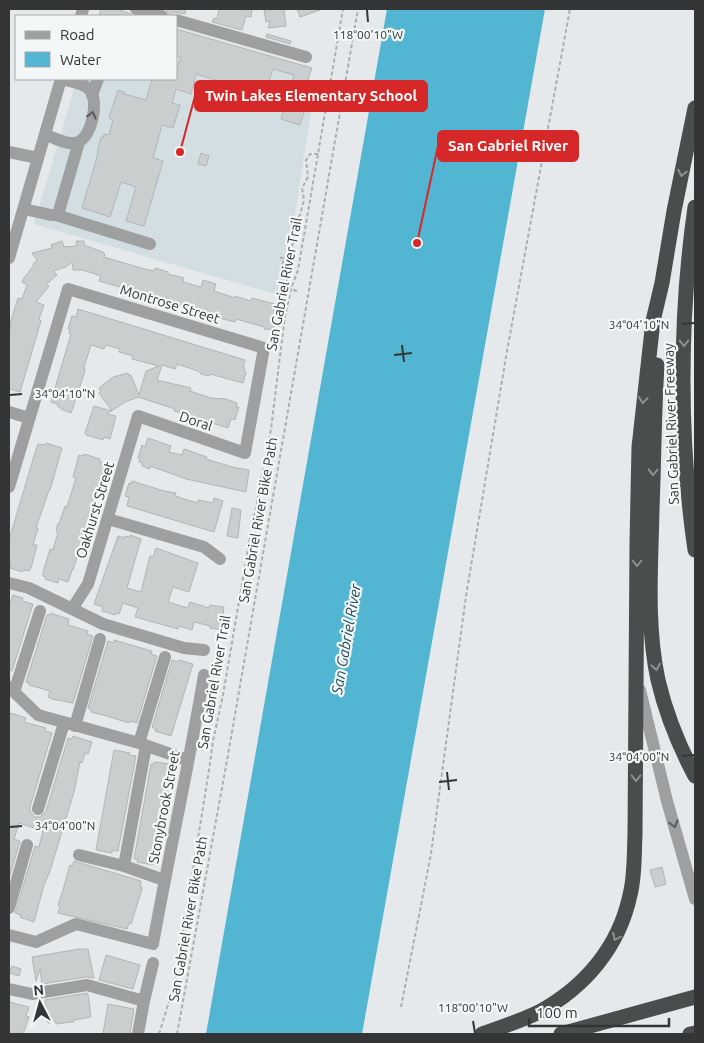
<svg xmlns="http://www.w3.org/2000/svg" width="704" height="1043" font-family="Ubuntu,sans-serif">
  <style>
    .built { fill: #d2dee2 }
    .water { fill: #52b6d2 }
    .building { fill: #cacecf; stroke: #b1b5b6 }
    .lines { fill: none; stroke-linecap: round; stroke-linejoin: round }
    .path { stroke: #acafb0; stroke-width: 2; stroke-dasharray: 4 2.5; stroke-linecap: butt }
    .minor { stroke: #9d9fa0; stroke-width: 12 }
    .highway { stroke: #4a4d4e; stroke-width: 15 }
    .oneway { stroke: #595a5b }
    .oneway2 { stroke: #8e9192 }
    .ticks { fill: none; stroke: #343536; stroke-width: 2 }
    .labels { text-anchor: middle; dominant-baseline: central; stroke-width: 4.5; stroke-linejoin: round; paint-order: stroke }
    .street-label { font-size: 14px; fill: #343536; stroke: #f3f7f8 }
    .water-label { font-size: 15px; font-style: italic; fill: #234e5b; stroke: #f3f7f8 }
    .ticks-label { font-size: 12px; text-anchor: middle; fill: #343536; stroke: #f3f7f8; stroke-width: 4.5; stroke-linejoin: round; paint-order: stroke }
    .leader { fill: none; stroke: #d62828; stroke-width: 2 }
    .callout-dot { fill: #d62828; stroke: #f3f7f8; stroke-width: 2 }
    .callout { fill: #d62828; stroke: #d62828; stroke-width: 2 }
    .callout-label { font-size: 15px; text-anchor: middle; font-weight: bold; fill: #fff }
  </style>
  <rect width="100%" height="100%" fill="#e5e9eb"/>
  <!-- built -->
  <path class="built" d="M176,42L316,81L282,296L34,224L77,79H176Z"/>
  <!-- water -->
  <path class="water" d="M387,9H545L362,1034H206Z"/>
  <!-- building -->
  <path class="building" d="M101,9H115L129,13L133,16H99Z
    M165,9H182L186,10L185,14L174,12L170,15Z
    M219,9H252L251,17L246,16L242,30L212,22L214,18L217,19Z
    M284,9L286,26L268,28L270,21L266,22L264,10Z
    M297,9H320V10L300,17Z
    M176,29L312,68L306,85L312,87L300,125L281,119L294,75L273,69L264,95L196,74L191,94L176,89L172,103L180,105L173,128L162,125L153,158L163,161L144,226L126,221L136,187L121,182L110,217L82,208L98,154L97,153L101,137L103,138L104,134L109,135L113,120L109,118L118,90L124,92V94L146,100L152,79H176V72L181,57L176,56Z
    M267,34L291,41L290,44L266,37Z
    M201,153L209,156L206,166L198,164Z
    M62,241L64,247L77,246L76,241H84V245L103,252L105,254L104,257L141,268L154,271L155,268L168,272V274L184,278L183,282L201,287L203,280L216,284L214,291L235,298V296L251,301L252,298L278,305L274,330L264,329V327L236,319L235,322L223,319L181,307L182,305L99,281L101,276L83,270H73L72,262L66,267L53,271L57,275L47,284L49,286L36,302L44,305L39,319L41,321L20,392L9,389V333L11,325L10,324L18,298L22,299L27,285L22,282L24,278L34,265L33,264L37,260L32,253L52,248L51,245Z
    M78,309L245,360L243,367L245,368L244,371L246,372L243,383L210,374L209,376L201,374L198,371L177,364L175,369L162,365L157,380L191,388L190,391L211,398L226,399L237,403L236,407H239L235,420L231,419L228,428L174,411L175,409L138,397L125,402L107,414L116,416L110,439L104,437L103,440L86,435L85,433L94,406L112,411L99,393L101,391L99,388L104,384L113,377L128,373L129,376L131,375L139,395L146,371L159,366L132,359L133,356L119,352L120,349L106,345L104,349L91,345L84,367L85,371L71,413L61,409V408L57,406L58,404L51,402L71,334L69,333L70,330L68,329L72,316L76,317Z
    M148,438L171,446L169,452L182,455L184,449L207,457L206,459L239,469V468L249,470L246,492L186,479L150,466V469L142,466L143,463L139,462L140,459L138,458L142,445L145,447Z
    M46,443L62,448L50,490H49L36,528H38L33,545H37L31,568L29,571L23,570L22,572L10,568L11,564H9V540L34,456L38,444L45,445Z
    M84,454L100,459V462L106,464L73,570H72L68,582L59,579L58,583L45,579L46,577L43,576V572L50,549L53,550L58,532L56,531L58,523L59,524L65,506L67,507L76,478L73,477L79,455L83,456Z
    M132,481L164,491L176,493L175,496L197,503L198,500L213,503L214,498L223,501L214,532L127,506L129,497L125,496L129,483L131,484Z
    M232,508L241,510L238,538L227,536Z
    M130,535L141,539L127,588L141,592L150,556L153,557L156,548L198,563L189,592L173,587L168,602L188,608L190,602L209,608L210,605L224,607L221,630L210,628V626L194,622L192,630L179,626L178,629L135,617L138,608L123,603L119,614L115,613V615L102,611L103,607L94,604L118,536L125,538V536L130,537Z
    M13,595L23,598L22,601L33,604L12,671L9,669V605Z
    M50,613L69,619L68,625L88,631L87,634L93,636L73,703L52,699L48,697L50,691L29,685V683L26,682L47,615H50Z
    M114,640L152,651L151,654L157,656L137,723L130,721L129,723L103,715L91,712V709L88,708L108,641L114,643Z
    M172,660L178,662L179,660L193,664L171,736L155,731L156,729L152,727Z
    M11,713L26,718L24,722L46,728L45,731L52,733L30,807V811L35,817H40L46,811L68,738L72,739L73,736L92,742L88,754L85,753L82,763L80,762L74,792L50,871L44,885L34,922L20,917L21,915L15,913L35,846L39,847L43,831L19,823L14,839L20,841L9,879V715H10Z
    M114,750L130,753L129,755L136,756L118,851L112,850V853L96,850Z
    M154,762L171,764L163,813L156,842L160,843L158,852L156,851L155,853L153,865L137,862L138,859H134L151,764H154Z
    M74,861L141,881L140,886L142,887V889L131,924L129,923L127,929L58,913L60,906L58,905L63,890L70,865L72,866Z
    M662,867L666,884L655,887L650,870Z
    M79,949H88L94,978L86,977L42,984L40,969L36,981L32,957Z
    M106,955L140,965L133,989L99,980Z
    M12,966L21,969L19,976L9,973Z
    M87,993L88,994L91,1017L74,1020V1022H71L56,1024V1022L48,1023L45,1000Z
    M9,1002L29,1007L26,1016L29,1017L23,1034H9Z
    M108,1004L134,1009L130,1034H103Z"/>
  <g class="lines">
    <!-- path -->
    <path class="path" d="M280,258H284L282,269L287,274
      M297,291L291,289L286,278L288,270L294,261L292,245L299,234L296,221L300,215L304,200L302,188L308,177L306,160L310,154H318
      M401,1007L431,854L466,596L507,351L570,9
      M159,1034L175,982L209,770L213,741L223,695L249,543L271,429L285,316L291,289L298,270L343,9
      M177,1034L226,766L358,9"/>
    <!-- minor -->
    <path class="minor" d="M136,9L162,16
      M81,16L83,9
      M176,20L306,57
      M92,95L98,79
      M45,134C54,138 68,146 78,142C92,137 99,101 90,90C84,83 70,81 61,79
      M9,152L38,158
      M24,209L51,215H56L59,211L79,142
      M56,215L150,244
      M9,258L61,79
      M9,412L29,418
      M9,487L68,289L264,348L245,453L138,416L88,584L72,609
      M108,519L204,547L220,559
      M9,583L29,588L103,624L184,648L204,650
      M9,687L38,715L139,743L187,760
      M640,690L667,801L695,899
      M14,692L40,611
      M75,726L100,639
      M139,743L165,657
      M38,809L64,723
      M79,855L124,866L164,880
      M124,866L146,746
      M9,908L27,845
      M9,935L36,942L76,924L153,944C169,854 189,765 204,675
      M9,989L32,994L87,985L144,1001
      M138,1034L144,1001L153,963"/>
    <!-- highway -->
    <path class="highway" d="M695,207C679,318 679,440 695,550
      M657,365C654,413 654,461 652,509C651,566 646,624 658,680C666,714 679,746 695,776
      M482,1034C501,1027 521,1021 539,1012C585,987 619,947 630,895C635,876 634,855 635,835L637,543L639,447L653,321L662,283L674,211L695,108
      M561,1034L695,997
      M690,1034L695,1033"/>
  </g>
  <!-- one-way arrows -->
  <defs><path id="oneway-chevron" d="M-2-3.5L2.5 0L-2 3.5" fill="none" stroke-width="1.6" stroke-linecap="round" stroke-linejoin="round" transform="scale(1.25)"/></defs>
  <g class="oneway">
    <use href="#oneway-chevron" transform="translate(92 115) rotate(-76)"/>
    <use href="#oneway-chevron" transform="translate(674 824) rotate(74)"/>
  </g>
  <g class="oneway2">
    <use href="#oneway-chevron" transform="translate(682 173) rotate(102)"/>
    <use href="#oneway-chevron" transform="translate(684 343) rotate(90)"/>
    <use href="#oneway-chevron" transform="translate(643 400) rotate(97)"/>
    <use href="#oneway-chevron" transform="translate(653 472) rotate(92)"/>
    <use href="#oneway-chevron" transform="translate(637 563) rotate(90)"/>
    <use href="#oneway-chevron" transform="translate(656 667) rotate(80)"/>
    <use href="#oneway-chevron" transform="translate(636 778) rotate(91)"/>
    <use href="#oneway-chevron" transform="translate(616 937) rotate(116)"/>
  </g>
  <!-- ticks -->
  <path class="ticks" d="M367,10L368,22M682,324L694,323M402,345L404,362M394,355L412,353M10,395L22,394M682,756L694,755M447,772L449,790M439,782L457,780M10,827L22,826M473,1021L475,1033"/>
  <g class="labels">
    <!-- street labels -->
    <g class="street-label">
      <text transform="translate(284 284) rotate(-79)">San Gabriel River Trail</text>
      <text transform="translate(170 304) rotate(17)">Montrose Street</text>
      <text transform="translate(196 421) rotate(19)">Doral</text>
      <text transform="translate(671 424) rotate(-92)">San Gabriel River Freeway</text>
      <text transform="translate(95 510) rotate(-73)">Oakhurst Street</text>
      <text transform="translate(258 520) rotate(-80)">San Gabriel River Bike Path</text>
      <text transform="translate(214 682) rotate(-80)">San Gabriel River Trail</text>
      <text transform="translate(164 807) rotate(-79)">Stonybrook Street</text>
      <text transform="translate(188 919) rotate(-80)">San Gabriel River Bike Path</text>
    </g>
    <!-- water labels -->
    <g class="water-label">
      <text transform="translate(346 639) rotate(-80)">San Gabriel River</text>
    </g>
  </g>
  <g class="ticks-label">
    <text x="368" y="39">118°00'10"W</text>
    <text x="639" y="329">34°04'10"N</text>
    <text x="65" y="398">34°04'10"N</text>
    <text x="639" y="761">34°04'00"N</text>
    <text x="65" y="830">34°04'00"N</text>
    <text x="473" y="1012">118°00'10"W</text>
  </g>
  <!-- callouts -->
  <path class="leader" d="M180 152L195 96M417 243L438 146"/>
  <g class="callout-dot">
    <circle cx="180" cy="152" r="5"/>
    <circle cx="417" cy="243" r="5"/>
  </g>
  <g class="callout">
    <rect x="195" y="81" width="232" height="30" rx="5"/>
    <rect x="438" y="131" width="140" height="30" rx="5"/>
  </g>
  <g class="callout-label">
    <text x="311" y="101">Twin Lakes Elementary School</text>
    <text x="508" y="151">San Gabriel River</text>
  </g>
  <!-- border -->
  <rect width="704" height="1043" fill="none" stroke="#343536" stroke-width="20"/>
  <!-- legend -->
  <rect x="15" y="15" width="162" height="65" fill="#f3f7f8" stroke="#a7a9aa"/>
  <rect x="25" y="31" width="25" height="8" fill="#9d9fa0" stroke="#a7a9aa"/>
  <text x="60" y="40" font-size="15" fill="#343536">Road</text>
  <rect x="25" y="52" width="25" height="15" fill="#52b6d2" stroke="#a7a9aa"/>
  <text x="60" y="65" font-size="15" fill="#343536">Water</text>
  <!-- north arrow -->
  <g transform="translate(40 1003) rotate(354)" stroke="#f3f7f8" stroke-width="4" paint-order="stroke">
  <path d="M0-4L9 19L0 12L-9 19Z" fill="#343536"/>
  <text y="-8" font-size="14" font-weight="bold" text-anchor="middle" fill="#343536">N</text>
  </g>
  <!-- scale -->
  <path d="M529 1018v8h140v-8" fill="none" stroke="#343536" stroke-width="2.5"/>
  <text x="536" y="1018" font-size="15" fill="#343536" stroke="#f3f7f8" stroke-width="4" paint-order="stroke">100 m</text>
</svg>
